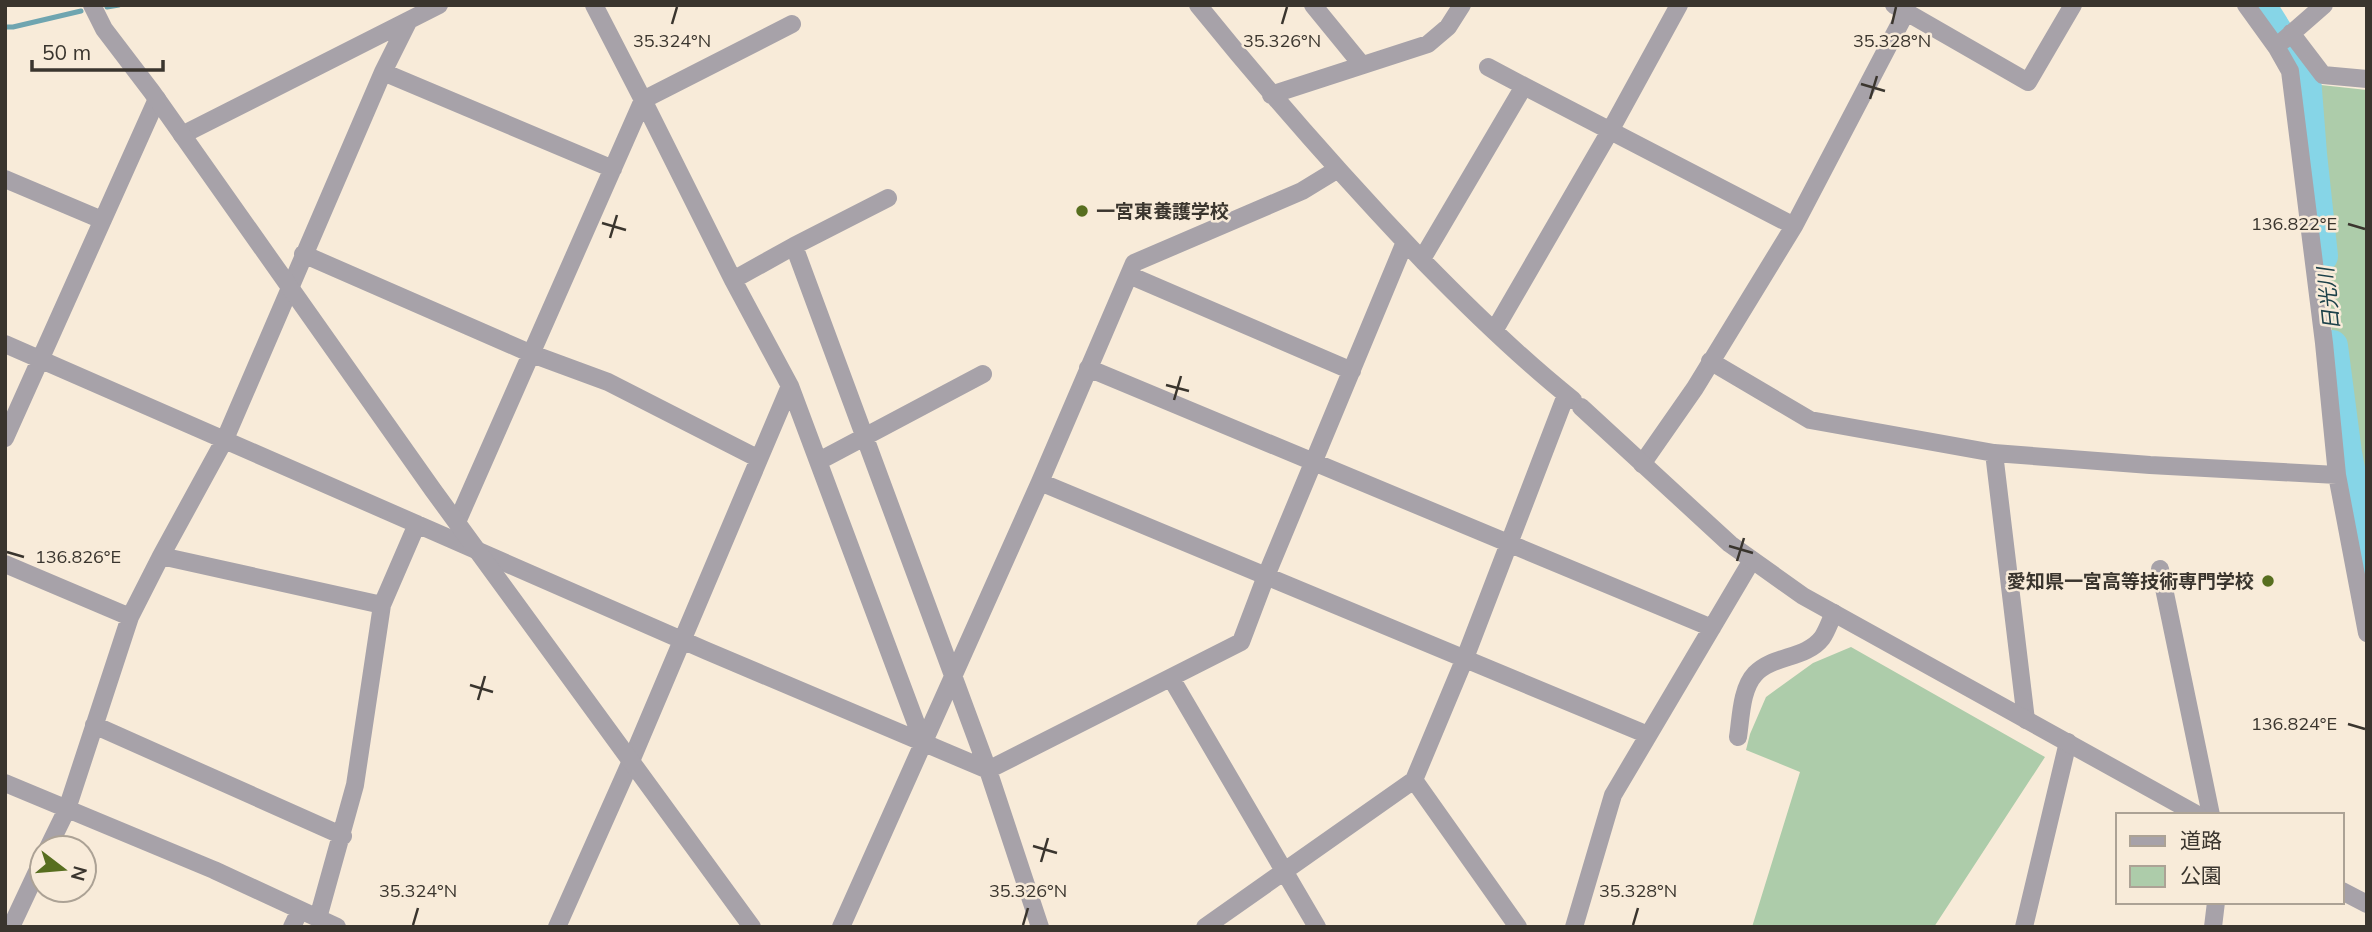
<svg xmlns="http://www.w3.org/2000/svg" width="2372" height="932" font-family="Mulish,'Noto Sans JP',sans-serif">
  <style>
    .green { fill: #adccaa }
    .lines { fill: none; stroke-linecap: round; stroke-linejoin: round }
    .stream { stroke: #6fa5b0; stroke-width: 5 }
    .river { stroke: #86d5e7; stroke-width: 32 }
    .minor { stroke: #a7a2a9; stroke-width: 18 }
    .tertiary { stroke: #a7a2a9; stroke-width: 18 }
    .ticks { fill: none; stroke: #3a352e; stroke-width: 2.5 }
    .poi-dot { fill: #576e1f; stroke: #f8ebd9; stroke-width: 2.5 }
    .labels { text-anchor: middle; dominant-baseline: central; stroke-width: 5; stroke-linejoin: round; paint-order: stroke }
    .poi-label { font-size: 19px; font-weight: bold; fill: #3a352e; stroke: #f8ebd9; text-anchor: start }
    .water-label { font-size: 21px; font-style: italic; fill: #1c4149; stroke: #f8ebd9 }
    .ticks-label { font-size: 18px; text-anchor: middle; fill: #3a352e; stroke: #f8ebd9; stroke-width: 5; stroke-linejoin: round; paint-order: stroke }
  </style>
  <rect width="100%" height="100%" fill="#f8ebd9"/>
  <!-- green -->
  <path class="green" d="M2312,84L2367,90V553L2358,510L2330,318Z
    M1851,647L2045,757L1934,927H1752L1800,772L1746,750L1750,734L1766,697L1813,663Z"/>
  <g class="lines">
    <!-- stream -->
    <path class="stream" d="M107,7L119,5
      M5,27H13L81,11"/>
    <!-- river -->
    <path class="river" d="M2260,5L2305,77L2311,154L2322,256
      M2332,346L2346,453L2367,562"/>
    <!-- minor -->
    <path class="minor" d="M594,5L643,100L733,280L790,386L923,742
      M1198,5C1270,94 1345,179 1424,262C1471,310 1520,358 1573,400
      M1313,5L1362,65
      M1894,5L2028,82L2073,5
      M2246,5L2277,48L2290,71L2324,343L2337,475L2367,633
      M2291,33L2323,75L2367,79
      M2284,40L2324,5
      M1488,67L1524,86
      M383,72L613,169
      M1271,95L1428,44L1448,27L1462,5
      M182,135L439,5
      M5,179L102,220
      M794,246L988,770L1040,927
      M303,254L532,354L608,382L759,459
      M1422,259L1524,86L1794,226
      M1129,275L1352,371
      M733,280L794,246L888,198
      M1494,331L1610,131L1679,5
      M5,344L707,651L988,770L1241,642L1266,576L1405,242
      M1710,361L1810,420L1994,453L2150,465L2337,475
      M1088,368L1712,628
      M5,438L157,99
      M1994,453L2026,720
      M819,461L983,374
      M1642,464L1695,388L1794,226L1906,12
      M1040,482L1648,735
      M457,522L643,100L792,24
      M161,556L382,605
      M5,564L130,617
      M2160,569L2211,815
      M1171,678L1317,927
      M94,725L343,836
      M1738,737C1741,718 1741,689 1755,674C1773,655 1806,659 1822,638C1827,631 1830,621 1834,613
      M5,783L214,870L337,927
      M48,848L67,809L130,617L161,556L225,439L383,72L409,20
      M318,918L355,785L382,605L417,524
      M11,927L42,861
      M292,927L300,910
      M557,927L631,761L790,386
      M841,927L1040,482L1134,263L1302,191L1338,169
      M1205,927L1414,780
      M1518,927L1414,780L1465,658L1566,395
      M1574,927L1613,795L1752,560
      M2024,927L2068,742
      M2213,927L2216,902"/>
    <!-- tertiary -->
    <path class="tertiary" d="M92,5L104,29L152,92L433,490L752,927
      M1581,407L1730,544L1803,596L2198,815
      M2342,891L2367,904"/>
  </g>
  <!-- ticks -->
  <path class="ticks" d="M672,24L677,7M1282,24L1287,7M1892,24L1896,7M1861,84L1885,91M1870,99L1877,76M602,223L626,230M2348,224L2365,229M610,238L617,215M1166,385L1189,391M1174,400L1181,376M1729,546L1753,553M7,552L24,557M1737,561L1744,538M470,685L493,692M478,700L485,676M2348,724L2365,729M1033,846L1057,853M1041,862L1048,838M413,925L418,908M1023,925L1028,908M1633,925L1638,908"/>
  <!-- markers -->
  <g class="poi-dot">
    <circle cx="1082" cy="211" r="7"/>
    <circle cx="2268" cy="581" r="7"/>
  </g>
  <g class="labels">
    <!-- poi labels -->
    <g class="poi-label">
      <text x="1096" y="211">一宮東養護学校</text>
      <text x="2254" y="581" text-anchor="end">愛知県一宮高等技術専門学校</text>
    </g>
    <!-- water labels -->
    <g class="water-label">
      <text transform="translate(2328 299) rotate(-96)">日光川</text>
    </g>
  </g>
  <g class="ticks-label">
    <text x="672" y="47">35.324°N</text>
    <text x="1282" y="47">35.326°N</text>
    <text x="1892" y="47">35.328°N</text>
    <text x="2294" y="230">136.822°E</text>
    <text x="78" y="563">136.826°E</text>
    <text x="2294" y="730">136.824°E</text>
    <text x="418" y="897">35.324°N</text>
    <text x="1028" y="897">35.326°N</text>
    <text x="1638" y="897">35.328°N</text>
  </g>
  <!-- border -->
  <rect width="2372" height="932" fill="none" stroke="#3a352e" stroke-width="14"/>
  <!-- legend -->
  <rect x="2116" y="813" width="228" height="91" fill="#f8ebd9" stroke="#aca295" stroke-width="2"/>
  <rect x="2130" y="836" width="35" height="10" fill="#a7a2a9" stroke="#aca295" stroke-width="2"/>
  <text x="2180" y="848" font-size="21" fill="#3a352e">道路</text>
  <rect x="2130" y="866" width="35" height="21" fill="#adccaa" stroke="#aca295" stroke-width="2"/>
  <text x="2180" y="883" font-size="21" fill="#3a352e">公園</text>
  <!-- north arrow -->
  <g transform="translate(63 869) rotate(106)"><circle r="33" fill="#f8ebd9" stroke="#aca295" stroke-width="2"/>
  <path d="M0-5L12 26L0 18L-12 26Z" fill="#576e1f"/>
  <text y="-10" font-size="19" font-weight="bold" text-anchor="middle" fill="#3a352e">N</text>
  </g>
  <!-- scale -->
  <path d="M32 60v10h131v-10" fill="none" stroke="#3a352e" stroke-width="3.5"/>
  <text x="42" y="60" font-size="21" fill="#3a352e" stroke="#f8ebd9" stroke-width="5" paint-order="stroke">50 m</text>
</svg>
